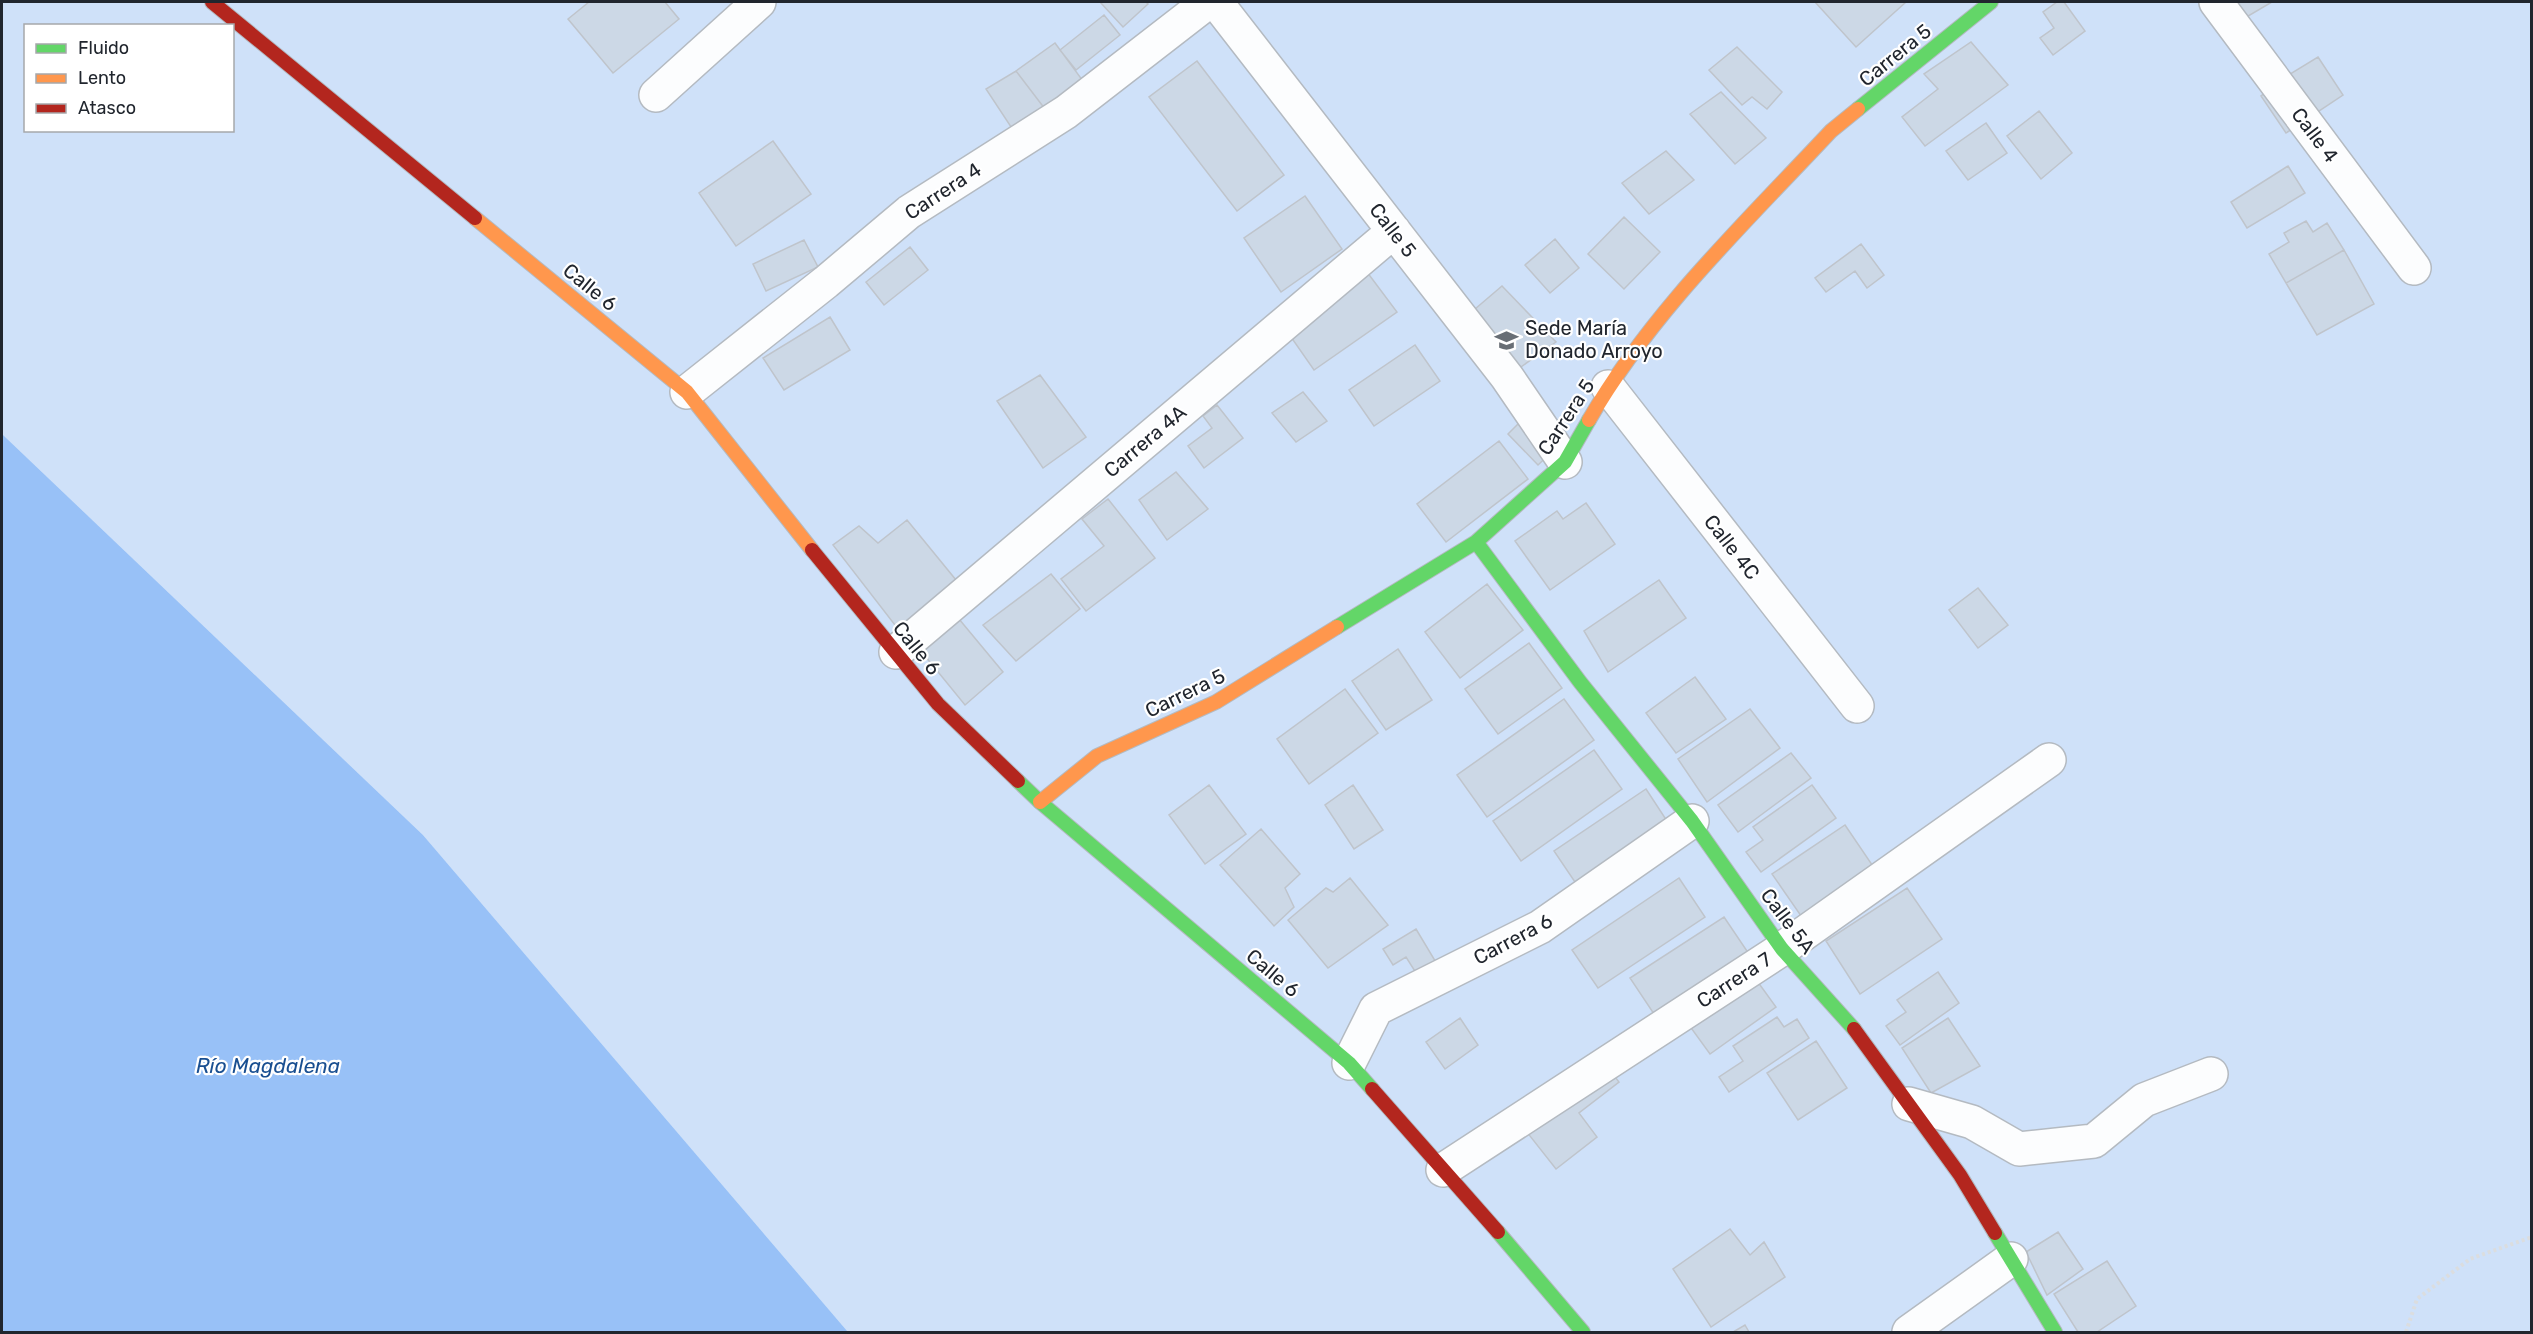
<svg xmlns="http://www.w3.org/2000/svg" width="2533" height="1334" font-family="Rubik,sans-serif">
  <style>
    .green { fill: #cfe1f9; fill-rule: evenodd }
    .water { fill: #98c1f7 }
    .building { fill: #ccd8e6; stroke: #bfc4cb; stroke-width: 1.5 }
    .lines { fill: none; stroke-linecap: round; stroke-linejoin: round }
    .street-casing { stroke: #b4bac1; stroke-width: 36 }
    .fast-casing { stroke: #b4bac1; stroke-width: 16 }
    .slow-casing { stroke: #b4bac1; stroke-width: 16 }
    .jam-casing { stroke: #b4bac1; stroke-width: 16 }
    .path { stroke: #dbdddf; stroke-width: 4; stroke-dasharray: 3 3; stroke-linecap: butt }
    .street { stroke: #fcfdfe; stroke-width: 33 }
    .fast { stroke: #63d668; stroke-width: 14 }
    .slow { stroke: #ff974d; stroke-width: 14 }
    .jam { stroke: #b3261e; stroke-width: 14 }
    .labels { text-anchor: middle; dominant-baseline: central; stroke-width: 4.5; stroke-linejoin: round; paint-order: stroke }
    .street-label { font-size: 20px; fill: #21262e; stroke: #fff }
    .poi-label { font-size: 20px; fill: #21262e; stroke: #fff; text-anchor: start }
    .water-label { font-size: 21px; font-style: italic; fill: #194f91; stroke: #fff }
  </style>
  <rect width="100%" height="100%" fill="#edf3fa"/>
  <!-- green -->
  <path class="green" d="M2,2H2531V1332H848L423,835L2,434ZM26,26H232V130H26Z"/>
  <!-- water -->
  <path class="water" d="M2,434L423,835L848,1332H2Z"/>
  <!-- building -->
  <path class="building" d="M589,2H665L679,19L613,73L568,19Z
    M1100,2H1146L1148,4L1123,27Z
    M1815,2H1906L1856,47Z
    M2057,2H2064L2085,31L2053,55L2040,38L2054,28L2043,12Z
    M2219,2H2272L2233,25Z
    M1104,15L1120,35L1076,70L1060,50Z
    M1971,42L2008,85L1925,146L1902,117L1938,89L1924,74Z
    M1055,43L1083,81L1045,109L1016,71Z
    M1737,47L1782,92L1767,109L1752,97L1742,105L1709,70Z
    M2318,57L2343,95L2286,133L2261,96L2290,74Z
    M1197,61L1284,175L1237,211L1149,97Z
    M1016,71L1045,109L1015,133L986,89Z
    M1721,92L1766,138L1735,164L1690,114Z
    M2039,111L2072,153L2041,179L2007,136Z
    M1986,123L2007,153L1968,180L1946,151Z
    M773,141L811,194L736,246L699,193Z
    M1666,151L1694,180L1649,214L1622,183Z
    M2288,166L2305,193L2247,228L2231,202Z
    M1305,196L1342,249L1281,292L1244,238Z
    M1624,217L1660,252L1624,289L1588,254Z
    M2306,221L2313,232L2327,223L2344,250L2286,283L2269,254L2289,242L2284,233Z
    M1555,239L1579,268L1550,293L1525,265Z
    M804,240L818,267L766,291L753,264Z
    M1861,244L1884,275L1867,288L1855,271L1826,292L1815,278Z
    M910,247L928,270L884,305L866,282Z
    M2344,250L2374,304L2317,335L2286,283Z
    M1367,272L1397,312L1314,370L1284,327Z
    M1502,286L1556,342L1511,374L1461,321Z
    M830,317L850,350L784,390L763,358Z
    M1415,345L1440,381L1374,426L1349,390Z
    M1040,375L1086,437L1043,468L997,401Z
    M1303,392L1327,421L1296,442L1272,413Z
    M1217,405L1243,438L1204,468L1188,446L1212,428L1203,416Z
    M1530,412L1560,444L1538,465L1508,434Z
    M1499,441L1528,479L1446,542L1417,504Z
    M1176,472L1208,509L1167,540L1139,500Z
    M1108,499L1155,558L1086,611L1061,579L1104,546L1082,519Z
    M1586,503L1615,544L1550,590L1515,541L1557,511L1563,519Z
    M907,520L965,591L905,638L833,545L859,526L878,543Z
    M1051,574L1080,609L1016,661L983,625Z
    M1659,580L1686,618L1608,672L1584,631Z
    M1487,584L1523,630L1460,678L1425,632Z
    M1978,588L2008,625L1978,648L1949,610Z
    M959,619L1003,672L965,705L921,651Z
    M1529,643L1562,688L1498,734L1465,689Z
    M1398,649L1432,700L1386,730L1352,681Z
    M1695,677L1726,719L1676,753L1646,713Z
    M1345,689L1378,733L1309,784L1277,739Z
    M1564,699L1594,740L1487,817L1457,775Z
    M1750,709L1780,748L1707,802L1678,759Z
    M1594,750L1622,789L1521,861L1493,821Z
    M1791,753L1811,778L1738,832L1718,805Z
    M1209,785L1246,834L1205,864L1169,815Z
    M1353,785L1383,830L1354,849L1325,805Z
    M1812,785L1836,818L1761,872L1746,852L1763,840L1753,827Z
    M1646,789L1669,824L1577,885L1554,851Z
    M1845,825L1881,878L1808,926L1772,874Z
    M1261,829L1300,874L1285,888L1294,907L1274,926L1220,865Z
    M1350,878L1388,925L1328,968L1288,920L1326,888L1333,892Z
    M1679,878L1705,917L1598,988L1572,950Z
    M1907,888L1942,939L1860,994L1826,941Z
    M1724,917L1749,954L1654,1014L1630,978Z
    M1416,929L1437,964L1418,976L1406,957L1393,965L1383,949Z
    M1747,967L1776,1007L1710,1054L1681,1014Z
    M1938,972L1959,1003L1900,1045L1886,1026L1906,1012L1897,1000Z
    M1777,1017L1784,1027L1797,1019L1809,1038L1729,1092L1719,1077L1743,1061L1733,1046Z
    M1460,1018L1478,1045L1445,1069L1426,1042Z
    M1948,1018L1980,1066L1931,1093L1902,1048Z
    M1816,1041L1847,1088L1798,1120L1767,1073Z
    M1601,1059L1619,1082L1579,1113L1597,1137L1556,1169L1519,1122Z
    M1730,1229L1750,1255L1764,1242L1785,1277L1711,1327L1673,1269Z
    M2058,1232L2083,1269L2047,1295L2026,1252Z
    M2107,1261L2136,1306L2097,1332H2078L2054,1294Z
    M1745,1325L1749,1332H1733Z"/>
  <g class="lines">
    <defs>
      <path id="street" d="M1216,2L1507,377L1565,462
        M2216,2L2414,268
        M656,95L759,2
        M1608,387L1857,706
        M687,392L826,282L909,212L1066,112L1208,2
        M896,652L1394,231
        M1349,1063L1376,1009L1540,927L1692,821
        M1909,1104L1972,1122L2019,1149L2094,1141L2144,1100L2211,1074
        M1443,1170L1782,949L2049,760
        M1909,1332L2011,1259"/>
      <path id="fast" d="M1858,109L1991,2
        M1476,542L1580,682L1692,821L1782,949L1854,1029
        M1337,627L1476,542L1565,462L1589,420
        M1018,781L1040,802L1349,1063L1372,1089
        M1498,1232L1583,1332
        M1995,1233L2055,1332"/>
      <path id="slow" d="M475,218L687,392L812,550
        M1589,420C1651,312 1746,222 1831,131L1858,109
        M1040,802L1097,756L1216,702L1337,627"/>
      <path id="jam" d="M212,2L475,218
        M812,550L938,704L1018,781
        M1854,1029L1960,1175L1995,1233
        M1372,1089L1498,1232"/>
    </defs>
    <!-- street casing -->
    <use href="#street" class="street-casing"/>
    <!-- fast casing -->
    <use href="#fast" class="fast-casing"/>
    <!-- slow casing -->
    <use href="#slow" class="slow-casing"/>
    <!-- jam casing -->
    <use href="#jam" class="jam-casing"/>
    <!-- path -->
    <path class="path" d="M2406,1332L2417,1299L2470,1259L2532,1237"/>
    <!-- street -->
    <use href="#street" class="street"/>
    <!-- fast -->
    <use href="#fast" class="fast"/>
    <!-- slow -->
    <use href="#slow" class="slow"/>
    <!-- jam -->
    <use href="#jam" class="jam"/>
  </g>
  <!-- icons -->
  <defs>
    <symbol id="school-bare" viewBox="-9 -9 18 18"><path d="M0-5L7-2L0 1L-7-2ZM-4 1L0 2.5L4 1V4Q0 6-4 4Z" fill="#686e75" stroke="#fff" stroke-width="2.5" paint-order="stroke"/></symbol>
  </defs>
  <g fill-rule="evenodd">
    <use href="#school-bare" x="1490" y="324" width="33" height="33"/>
  </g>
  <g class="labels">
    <!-- street labels -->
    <g class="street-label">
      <text transform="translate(1895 55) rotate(-39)">Carrera 5</text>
      <text transform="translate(2315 135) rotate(53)">Calle 4</text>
      <text transform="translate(943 191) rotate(-33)">Carrera 4</text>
      <text transform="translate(1393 230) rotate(52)">Calle 5</text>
      <text transform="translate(590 287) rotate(39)">Calle 6</text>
      <text transform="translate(1566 417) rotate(-57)">Carrera 5</text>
      <text transform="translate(1145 441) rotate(-40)">Carrera 4A</text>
      <text transform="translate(1732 547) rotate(52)">Calle 4C</text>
      <text transform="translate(917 648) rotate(51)">Calle 6</text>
      <text transform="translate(1185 693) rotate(-26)">Carrera 5</text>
      <text transform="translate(1788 921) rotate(53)">Calle 5A</text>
      <text transform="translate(1513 939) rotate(-28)">Carrera 6</text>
      <text transform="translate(1273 973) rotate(40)">Calle 6</text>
      <text transform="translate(1734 980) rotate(-33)">Carrera 7</text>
    </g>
    <!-- poi labels -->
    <g class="poi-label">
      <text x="1525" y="328">Sede María<tspan x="1525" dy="23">Donado Arroyo</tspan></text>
    </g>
    <!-- water labels -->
    <g class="water-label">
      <text x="268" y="1065">Río Magdalena</text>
    </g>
  </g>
  <!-- border -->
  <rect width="2533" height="1334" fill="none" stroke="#21262e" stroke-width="6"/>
  <!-- legend -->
  <rect x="24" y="24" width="210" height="108" fill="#ffffff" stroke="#a6a8ab" stroke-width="1.5"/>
  <rect x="36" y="44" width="30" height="9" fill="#63d668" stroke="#a6a8ab" stroke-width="1.5"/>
  <text x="78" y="54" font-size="18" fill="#21262e">Fluido</text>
  <rect x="36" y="74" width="30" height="9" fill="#ff974d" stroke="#a6a8ab" stroke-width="1.5"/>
  <text x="78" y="84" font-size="18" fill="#21262e">Lento</text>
  <rect x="36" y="104" width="30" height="9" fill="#b3261e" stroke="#a6a8ab" stroke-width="1.5"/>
  <text x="78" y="114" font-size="18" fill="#21262e">Atasco</text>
</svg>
